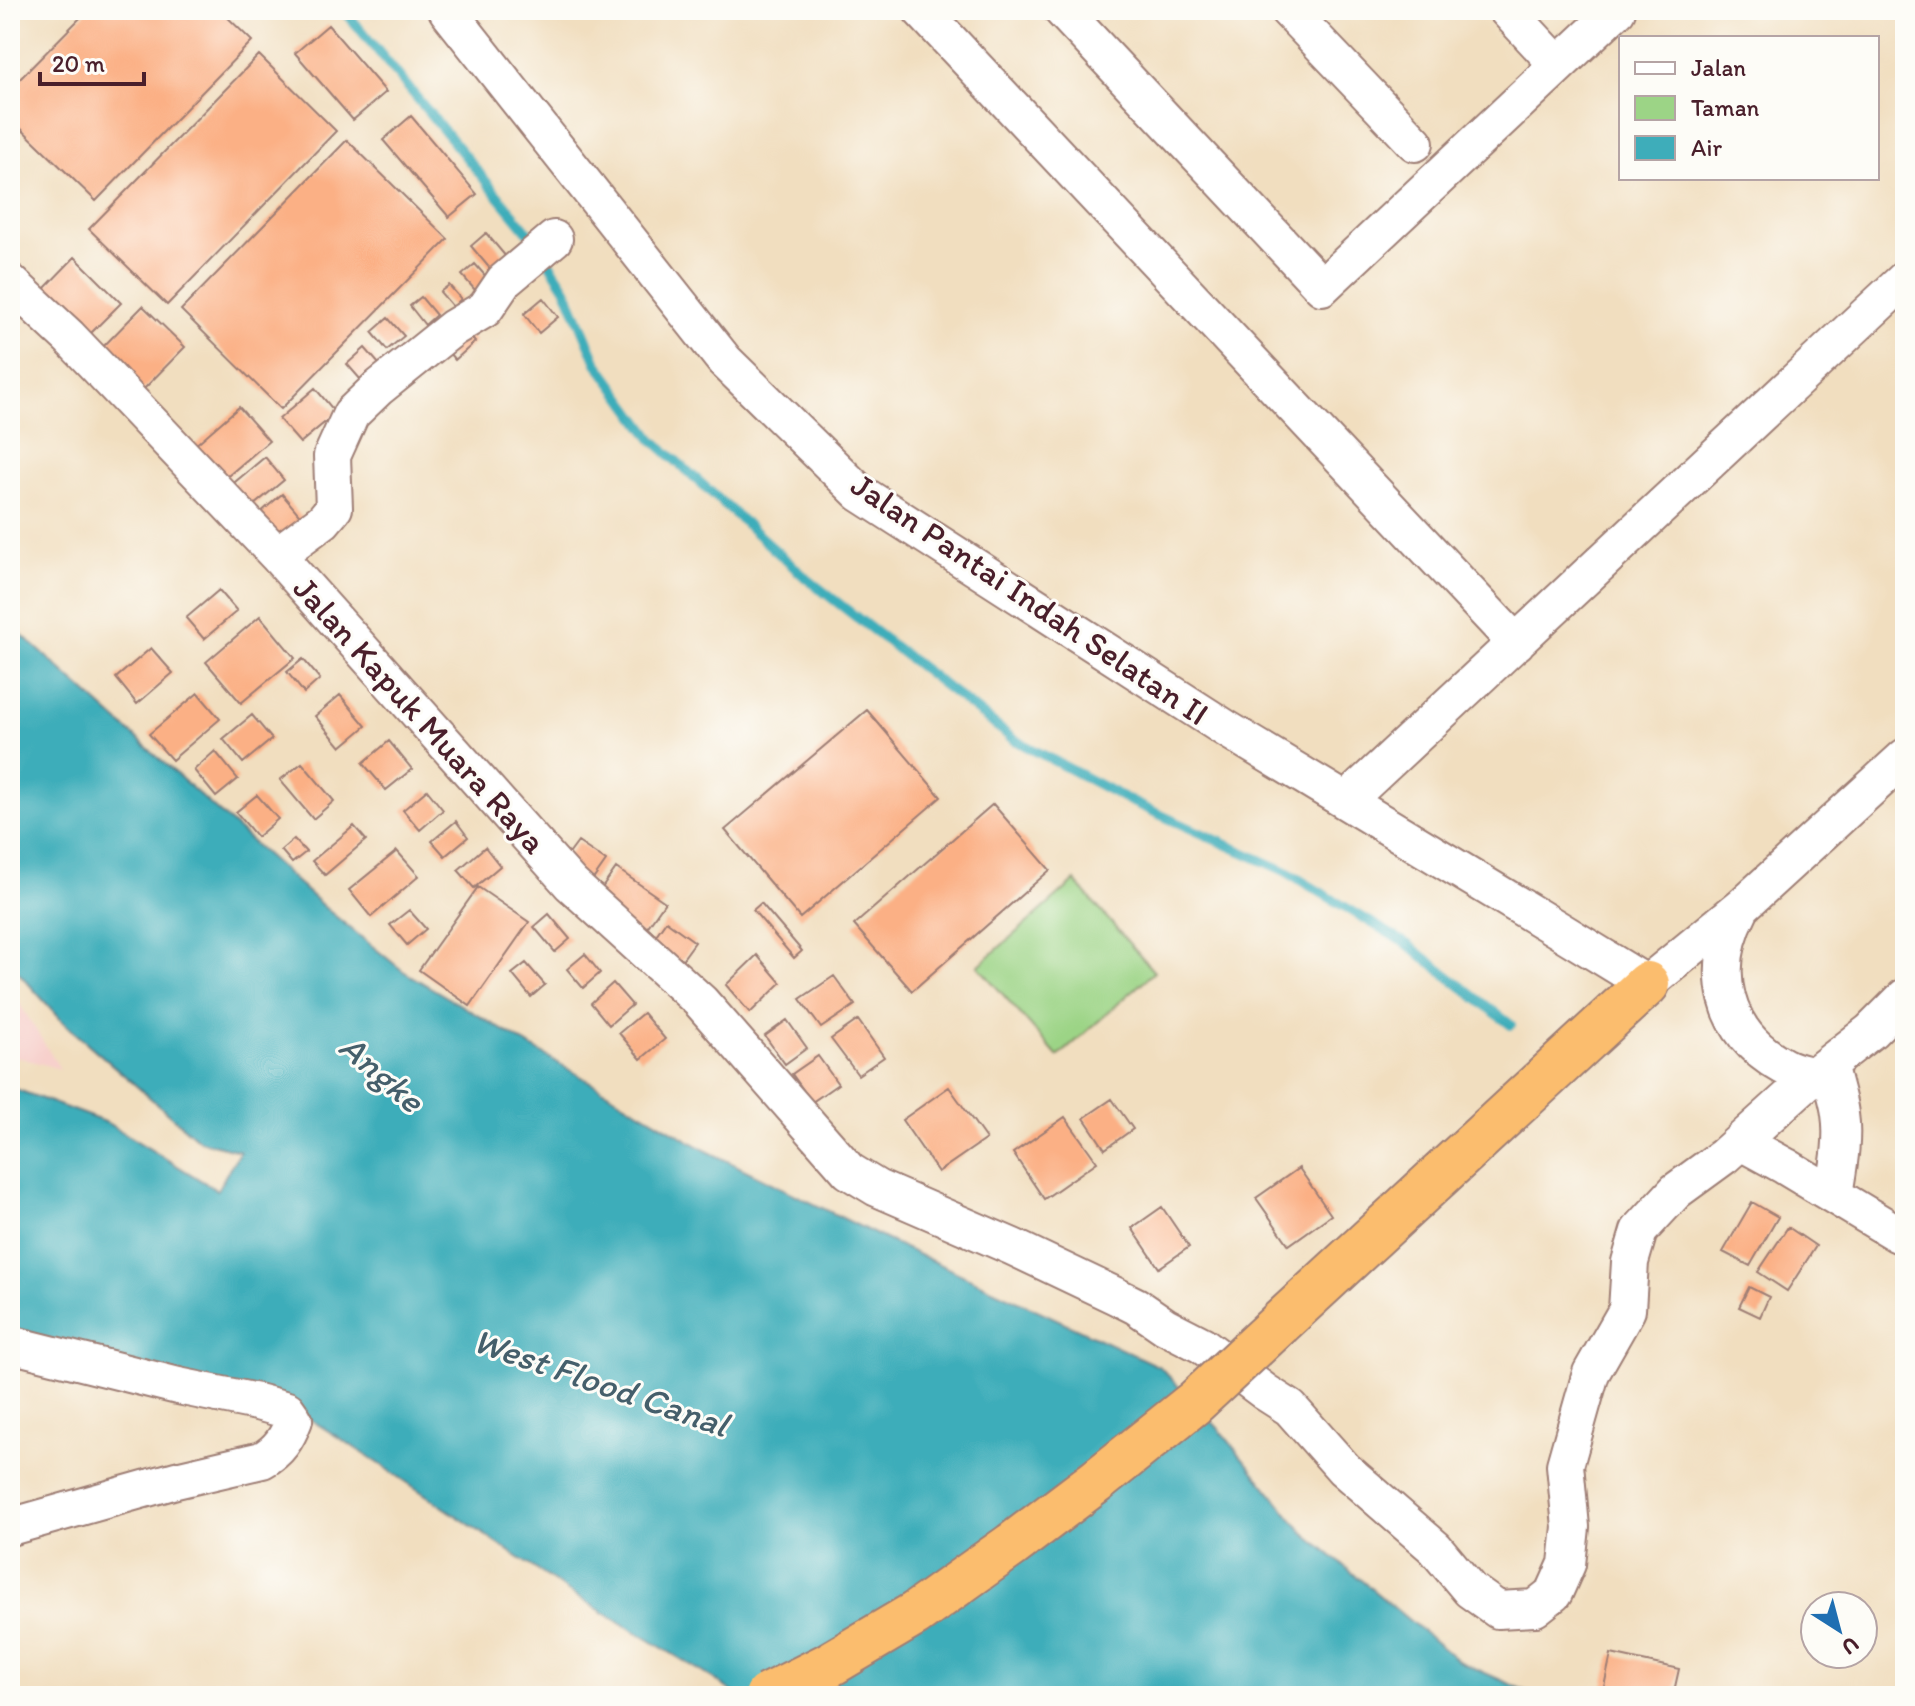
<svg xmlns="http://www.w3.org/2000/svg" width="1915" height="1706" font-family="Itim,sans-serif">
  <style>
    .built { fill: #f7d0cc }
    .green { fill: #9cd486; stroke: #737a58; stroke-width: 2 }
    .water { fill: #3eadba; stroke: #446672; stroke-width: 2 }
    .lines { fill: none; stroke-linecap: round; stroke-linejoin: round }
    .stream { stroke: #3eadba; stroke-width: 10 }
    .building { fill: #fbb085 }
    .minor-casing { stroke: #9e7e75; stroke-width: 40 }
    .highway-casing { stroke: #9e7e75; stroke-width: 48 }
    .minor { stroke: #fff; stroke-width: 36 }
    .highway { stroke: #fbbd6e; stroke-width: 44 }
    .highway-bridge-casing { stroke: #9e7e75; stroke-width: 48; stroke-linecap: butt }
    .highway-bridge { stroke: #fbbd6e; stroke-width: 44 }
    .labels { text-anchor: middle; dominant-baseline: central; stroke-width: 6; stroke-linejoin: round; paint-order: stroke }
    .street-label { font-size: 34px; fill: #4a1f2b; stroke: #fdfcf7 }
    .water-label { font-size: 36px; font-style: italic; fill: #455f6b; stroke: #fdfcf7 }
  </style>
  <rect width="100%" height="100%" fill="#fdfcf7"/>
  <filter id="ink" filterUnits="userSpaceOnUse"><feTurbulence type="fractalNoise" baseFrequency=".0125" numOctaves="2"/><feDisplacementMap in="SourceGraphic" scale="16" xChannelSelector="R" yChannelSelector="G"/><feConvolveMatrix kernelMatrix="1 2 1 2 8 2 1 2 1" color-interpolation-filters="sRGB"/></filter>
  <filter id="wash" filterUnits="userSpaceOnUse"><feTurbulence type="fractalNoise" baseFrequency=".006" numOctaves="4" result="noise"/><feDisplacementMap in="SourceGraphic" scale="32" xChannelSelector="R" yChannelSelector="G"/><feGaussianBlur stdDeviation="1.8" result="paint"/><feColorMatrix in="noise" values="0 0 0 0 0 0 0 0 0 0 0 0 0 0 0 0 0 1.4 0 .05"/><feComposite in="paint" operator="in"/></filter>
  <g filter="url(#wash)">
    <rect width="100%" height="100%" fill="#f1debf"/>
    <!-- built -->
    <path class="built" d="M10,988L60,1069L10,1055Z"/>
    <!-- green -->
    <path class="green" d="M1075,881L1154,972L1058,1057L978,966Z"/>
    <!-- water -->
    <path class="water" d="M10,624L324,907L403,971L705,1150L887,1240L1160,1367L1219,1429L1302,1531L1458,1661L1537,1696H738L714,1679L568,1591L377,1462L283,1402L10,1334V1087L107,1123L217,1190L240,1151L200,1141L64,1023L10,963Z"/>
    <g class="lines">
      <!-- stream -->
      <path class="stream" d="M344,10L533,238L566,289L597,363L653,440L806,578L1013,739L1132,802L1285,871L1407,944L1511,1025"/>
    </g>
    <g id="blocks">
      <!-- building -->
      <path class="building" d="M88,10H220L252,41L96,201L10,118V89Z
        M328,25L386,92L353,120L295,53Z
        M259,55L336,131L167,305L89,229Z
        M411,116L477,194L449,217L383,140Z
        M347,140L448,239L281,409L181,310Z
        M486,233L507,258L492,271L471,246Z
        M75,257L121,303L86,338L40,293Z
        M475,264L495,287L482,298L462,275Z
        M449,285L461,299L453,307L440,292Z
        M421,297L436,315L425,325L410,306Z
        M543,298L558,317L539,333L524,314Z
        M143,306L185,347L137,396L95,355Z
        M388,318L404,336L387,350L372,332Z
        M463,328L475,342L455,360L443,346Z
        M365,348L379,364L361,380L347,364Z
        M315,388L336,413L300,443L279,419Z
        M239,407L269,441L222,481L193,447Z
        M265,457L284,480L248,510L229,487Z
        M282,494L303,519L273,545L252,520Z
        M219,590L237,611L204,639L186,618Z
        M260,616L295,658L241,703L206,662Z
        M151,648L173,673L137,704L116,678Z
        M303,659L320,679L304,693L287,672Z
        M198,693L220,719L172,760L149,734Z
        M340,695L366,726L341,747L315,716Z
        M867,710L941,797L800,918L725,830Z
        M252,715L272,739L243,763L223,739Z
        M389,741L412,769L386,790L363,763Z
        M215,751L238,779L216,797L194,770Z
        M302,763L334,801L313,819L280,780Z
        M427,790L443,810L420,830L403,810Z
        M257,795L278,819L257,837L236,812Z
        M993,804L1050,870L912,991L854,925Z
        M456,821L468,837L445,856L432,841Z
        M354,826L366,840L325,875L312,861Z
        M294,839L306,852L292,863L281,850Z
        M578,842L606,861L592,881L564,861Z
        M485,847L500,866L474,888L458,870Z
        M397,851L419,876L371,917L349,890Z
        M616,868L665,902L642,935L593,901Z
        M478,887L529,922L470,1006L419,970Z
        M761,903L802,951L794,958L753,910Z
        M409,910L426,929L407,945L390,925Z
        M549,914L570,939L555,952L534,927Z
        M666,921L695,942L676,968L647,948Z
        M585,954L600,973L583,988L567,969Z
        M757,955L781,983L750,1013L726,985Z
        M526,963L545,985L531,997L512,974Z
        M834,976L855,1005L821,1028L800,999Z
        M613,983L632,1005L609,1025L591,1003Z
        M643,1013L665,1039L641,1059L619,1033Z
        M787,1020L807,1048L785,1064L765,1036Z
        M858,1020L884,1057L858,1075L831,1039Z
        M818,1056L838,1084L812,1102L792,1074Z
        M949,1087L986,1139L938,1172L902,1120Z
        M1112,1099L1133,1129L1105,1149L1084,1118Z
        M1065,1117L1097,1162L1044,1199L1013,1153Z
        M1299,1168L1331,1215L1289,1245L1256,1198Z
        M1752,1202L1778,1217L1750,1266L1723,1252Z
        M1162,1207L1189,1247L1159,1268L1132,1228Z
        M1788,1227L1816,1246L1787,1291L1758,1272Z
        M1749,1287L1769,1297L1760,1317L1739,1307Z
        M1611,1654L1679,1669L1673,1696H1602Z"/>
    </g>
  </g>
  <g filter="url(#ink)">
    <use href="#blocks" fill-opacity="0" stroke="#9e7e75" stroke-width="2"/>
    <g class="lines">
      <defs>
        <path id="minor" d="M447,10L724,360L860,493L1225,728L1559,930L1647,984L1742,906L1905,757
          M921,10L1516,643
          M1062,10L1322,287L1617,10
          M1288,10L1415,143
          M1507,10L1558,65
          M10,282L69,337L277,555L571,884L701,1002L849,1171L877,1188L1013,1247L1116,1296L1136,1306L1165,1326L1202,1345L1265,1392L1290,1408L1344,1469L1435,1548L1470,1590L1498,1610L1535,1608L1554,1593L1567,1564L1571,1527L1565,1465L1591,1373L1627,1310L1630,1262L1639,1231L1676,1191L1724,1156L1813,1076L1871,1031L1905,997
          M277,555L323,521L334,508L332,456L351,414L377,389L453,328L485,309L504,281L554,239
          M1346,801L1905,279
          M1740,910C1709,969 1722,1033 1783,1066C1792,1071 1803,1073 1813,1076
          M1829,1064C1831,1081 1838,1097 1840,1114C1844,1140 1838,1169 1834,1195
          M1741,1142L1785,1166L1898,1234H1905
          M10,1344L178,1386L257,1402L287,1410L294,1420C287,1438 279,1451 262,1460L176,1480L10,1527"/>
        <path id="highway" d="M1280,1323L1647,984"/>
      </defs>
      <!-- minor casing -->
      <use href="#minor" class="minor-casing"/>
      <!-- highway casing -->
      <use href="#highway" class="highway-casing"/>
      <!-- minor -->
      <use href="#minor" class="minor"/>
      <!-- highway -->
      <use href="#highway" class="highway"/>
      <defs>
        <path id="highway-bridge" d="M767,1696L827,1666L915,1614L1012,1545L1098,1480L1194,1403L1280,1323"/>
      </defs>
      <!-- highway-bridge casing -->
      <use href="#highway-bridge" class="highway-bridge-casing"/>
      <!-- highway-bridge -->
      <use href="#highway-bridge" class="highway-bridge"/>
    </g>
  </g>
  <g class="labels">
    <!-- street labels -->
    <g class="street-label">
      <text transform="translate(1030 599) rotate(34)">Jalan Pantai Indah Selatan II</text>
      <text transform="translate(420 715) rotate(48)">Jalan Kapuk Muara Raya</text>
    </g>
    <!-- water labels -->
    <g class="water-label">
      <text transform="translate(382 1073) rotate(41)">Angke</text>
      <text transform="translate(601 1382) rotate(19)">West Flood Canal</text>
    </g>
  </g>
  <!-- margin -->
  <rect width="1915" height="1706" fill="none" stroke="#fdfcf7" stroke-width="40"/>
  <!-- legend -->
  <rect x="1619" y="36" width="260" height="144" fill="#fdfcf7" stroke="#b5a4a5" stroke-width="2"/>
  <rect x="1635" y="62" width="40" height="12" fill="#ffffff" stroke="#b5a4a5" stroke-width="2"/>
  <text x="1691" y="76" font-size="24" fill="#4a1f2b">Jalan</text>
  <rect x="1635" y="96" width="40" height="24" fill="#9cd486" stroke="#b5a4a5" stroke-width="2"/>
  <text x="1691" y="116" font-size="24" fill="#4a1f2b">Taman</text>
  <rect x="1635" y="136" width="40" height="24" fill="#3eadba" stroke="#b5a4a5" stroke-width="2"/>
  <text x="1691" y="156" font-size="24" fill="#4a1f2b">Air</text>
  <!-- north arrow -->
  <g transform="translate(1839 1630) rotate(144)"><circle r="38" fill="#fdfcf7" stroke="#b5a4a5" stroke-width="2"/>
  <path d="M0-6L14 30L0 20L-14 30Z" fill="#1f6fb2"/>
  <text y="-12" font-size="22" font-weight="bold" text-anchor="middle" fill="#4a1f2b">U</text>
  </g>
  <!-- scale -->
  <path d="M40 72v12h104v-12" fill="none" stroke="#4a1f2b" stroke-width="4"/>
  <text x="52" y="72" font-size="24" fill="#4a1f2b" stroke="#fdfcf7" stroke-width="6" paint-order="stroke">20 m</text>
</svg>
